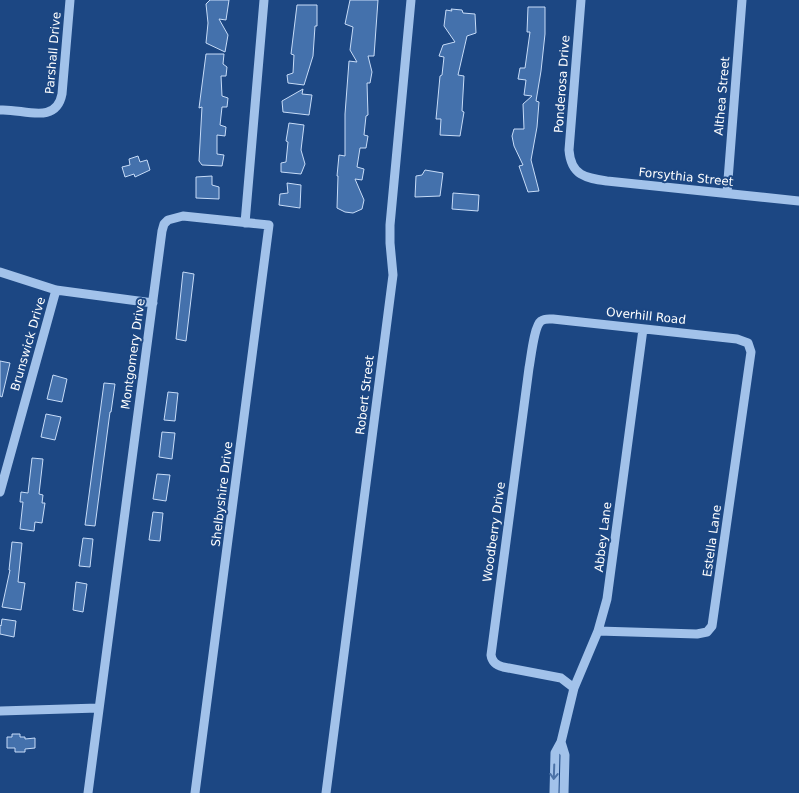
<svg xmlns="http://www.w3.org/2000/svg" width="799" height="793" font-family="'DejaVu Sans',sans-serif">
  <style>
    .building { fill: #4471ac; stroke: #c7dcf8 }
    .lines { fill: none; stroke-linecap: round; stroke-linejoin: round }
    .minor { stroke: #a2c2ea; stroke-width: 9 }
    .oneway { stroke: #4b72a7 }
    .labels { text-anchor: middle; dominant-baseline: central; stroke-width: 4; stroke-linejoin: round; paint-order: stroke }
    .street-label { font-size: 12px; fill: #fff; stroke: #1c4783 }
  </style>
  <rect width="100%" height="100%" fill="#1c4783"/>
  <!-- building -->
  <path class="building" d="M210,0H229L226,20L219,19L228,35L225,52L206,43L208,23L206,4Z
    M350,0H378L374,56H368L372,72L370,83H367L368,115L366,116L364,135L368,136L366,148H360L357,167L364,169L362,180L355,179L364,200L362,209L353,213L345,212L337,208L338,176H337L339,155L345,156V114L349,61L357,62L350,50L353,27L345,24Z
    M297,5H317V26H315L313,56L304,85L288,83L287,75L293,73L294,55L291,54Z
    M528,7H545V34L541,71L536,101L539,102L537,127L531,160L539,191L528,192L519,166L523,165L514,146L512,136L514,129H524L523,104L532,96L524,95L526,80L518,79L520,68H525L530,32H527Z
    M451,9L462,10L463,13L475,14L476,33L467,36L458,75L464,76L462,111L464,112L460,136L440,135L441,119H436L440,76L442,75L444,57L439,56L443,45L455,42L444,26L446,10L452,11Z
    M206,54H224L223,64L227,67L226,76H221L222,96L228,98L227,107H222L220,125L226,127L225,136L217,135V154L224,155L222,166L202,165L199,161L202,107L199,108Z
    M303,89L302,94L312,95L309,115L283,112L282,101Z
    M289,123L304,125L301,150L305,164L301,174L281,172V163L286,162L288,142L286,141Z
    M138,156L140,162L147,160L150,170L135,177L134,174L125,177L122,167L130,165L129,159Z
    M425,170L443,173L440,196L415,197L416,176L422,175Z
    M212,176V185L219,187V199L196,198V177Z
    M287,183L301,185L300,208L279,205L280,194L288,193Z
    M453,193L479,195L478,211L452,209Z
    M183,272L194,274L186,341L176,339Z
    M0,361L10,363L2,397L0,396Z
    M53,375L67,379L62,402L47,399Z
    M104,383L115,384L111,412H110L95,526L85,525Z
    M168,392L178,393L175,421L164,420Z
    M46,414L61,417L55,440L41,437Z
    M162,432L175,433L172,459L159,457Z
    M32,458L43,459L39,494L43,495L42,503H45L42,523L35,522L34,531L20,529L23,502H20L21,492L28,493Z
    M157,474L170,475L166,501L153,499Z
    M153,512L163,513L160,541L149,540Z
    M83,538L93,539L90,567L79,566Z
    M12,542L22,543L18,582L25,583L21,610L2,607L10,570H9Z
    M76,582L87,584L83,612L73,610Z
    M2,619L16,621L14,637L0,634V625L1,626Z
    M12,734H20V737H25V739L35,738V748L25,749V752H15V748H7V737H12Z"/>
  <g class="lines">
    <!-- minor -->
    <path class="minor" d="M581,0L569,150C571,176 586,178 607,181L799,201
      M0,110C22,108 56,126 62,94L70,0
      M727,193L742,0
      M245,223L264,0
      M0,272L56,290L153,303
      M0,492L56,290
      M574,688L561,678L503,667C496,665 492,662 491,655L529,368C531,358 534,326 541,321C545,318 550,319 553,319L737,339L748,343L751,352L712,626L707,632L697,634L598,631
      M0,711L98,708
      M561,742L574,688L598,631L607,599L643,329
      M88,793L162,231L164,224L168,220L183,216L269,225L195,793
      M326,793L393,275L390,243V225L411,0
      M554,793L555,753L561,742L565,755L564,793"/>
  </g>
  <!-- one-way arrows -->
  <defs><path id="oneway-shaft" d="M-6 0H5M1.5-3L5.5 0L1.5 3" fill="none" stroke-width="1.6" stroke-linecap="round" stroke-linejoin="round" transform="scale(1.25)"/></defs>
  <use class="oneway" href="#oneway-shaft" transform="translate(554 772) rotate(92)"/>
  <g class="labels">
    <!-- street labels -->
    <g class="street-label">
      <text transform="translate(53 53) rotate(-85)">Parshall Drive</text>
      <text transform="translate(562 84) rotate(-86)">Ponderosa Drive</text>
      <text transform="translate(722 96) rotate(-85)">Althea Street</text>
      <text transform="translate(686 177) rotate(6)">Forsythia Street</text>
      <text transform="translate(646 316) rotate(6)">Overhill Road</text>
      <text transform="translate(28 344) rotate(-74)">Brunswick Drive</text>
      <text transform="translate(133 354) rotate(-82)">Montgomery Drive</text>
      <text transform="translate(365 395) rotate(-83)">Robert Street</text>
      <text transform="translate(222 494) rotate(-83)">Shelbyshire Drive</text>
      <text transform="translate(494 532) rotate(-82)">Woodberry Drive</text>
      <text transform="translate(603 537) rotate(-83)">Abbey Lane</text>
      <text transform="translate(712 541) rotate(-82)">Estella Lane</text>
    </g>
  </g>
</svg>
